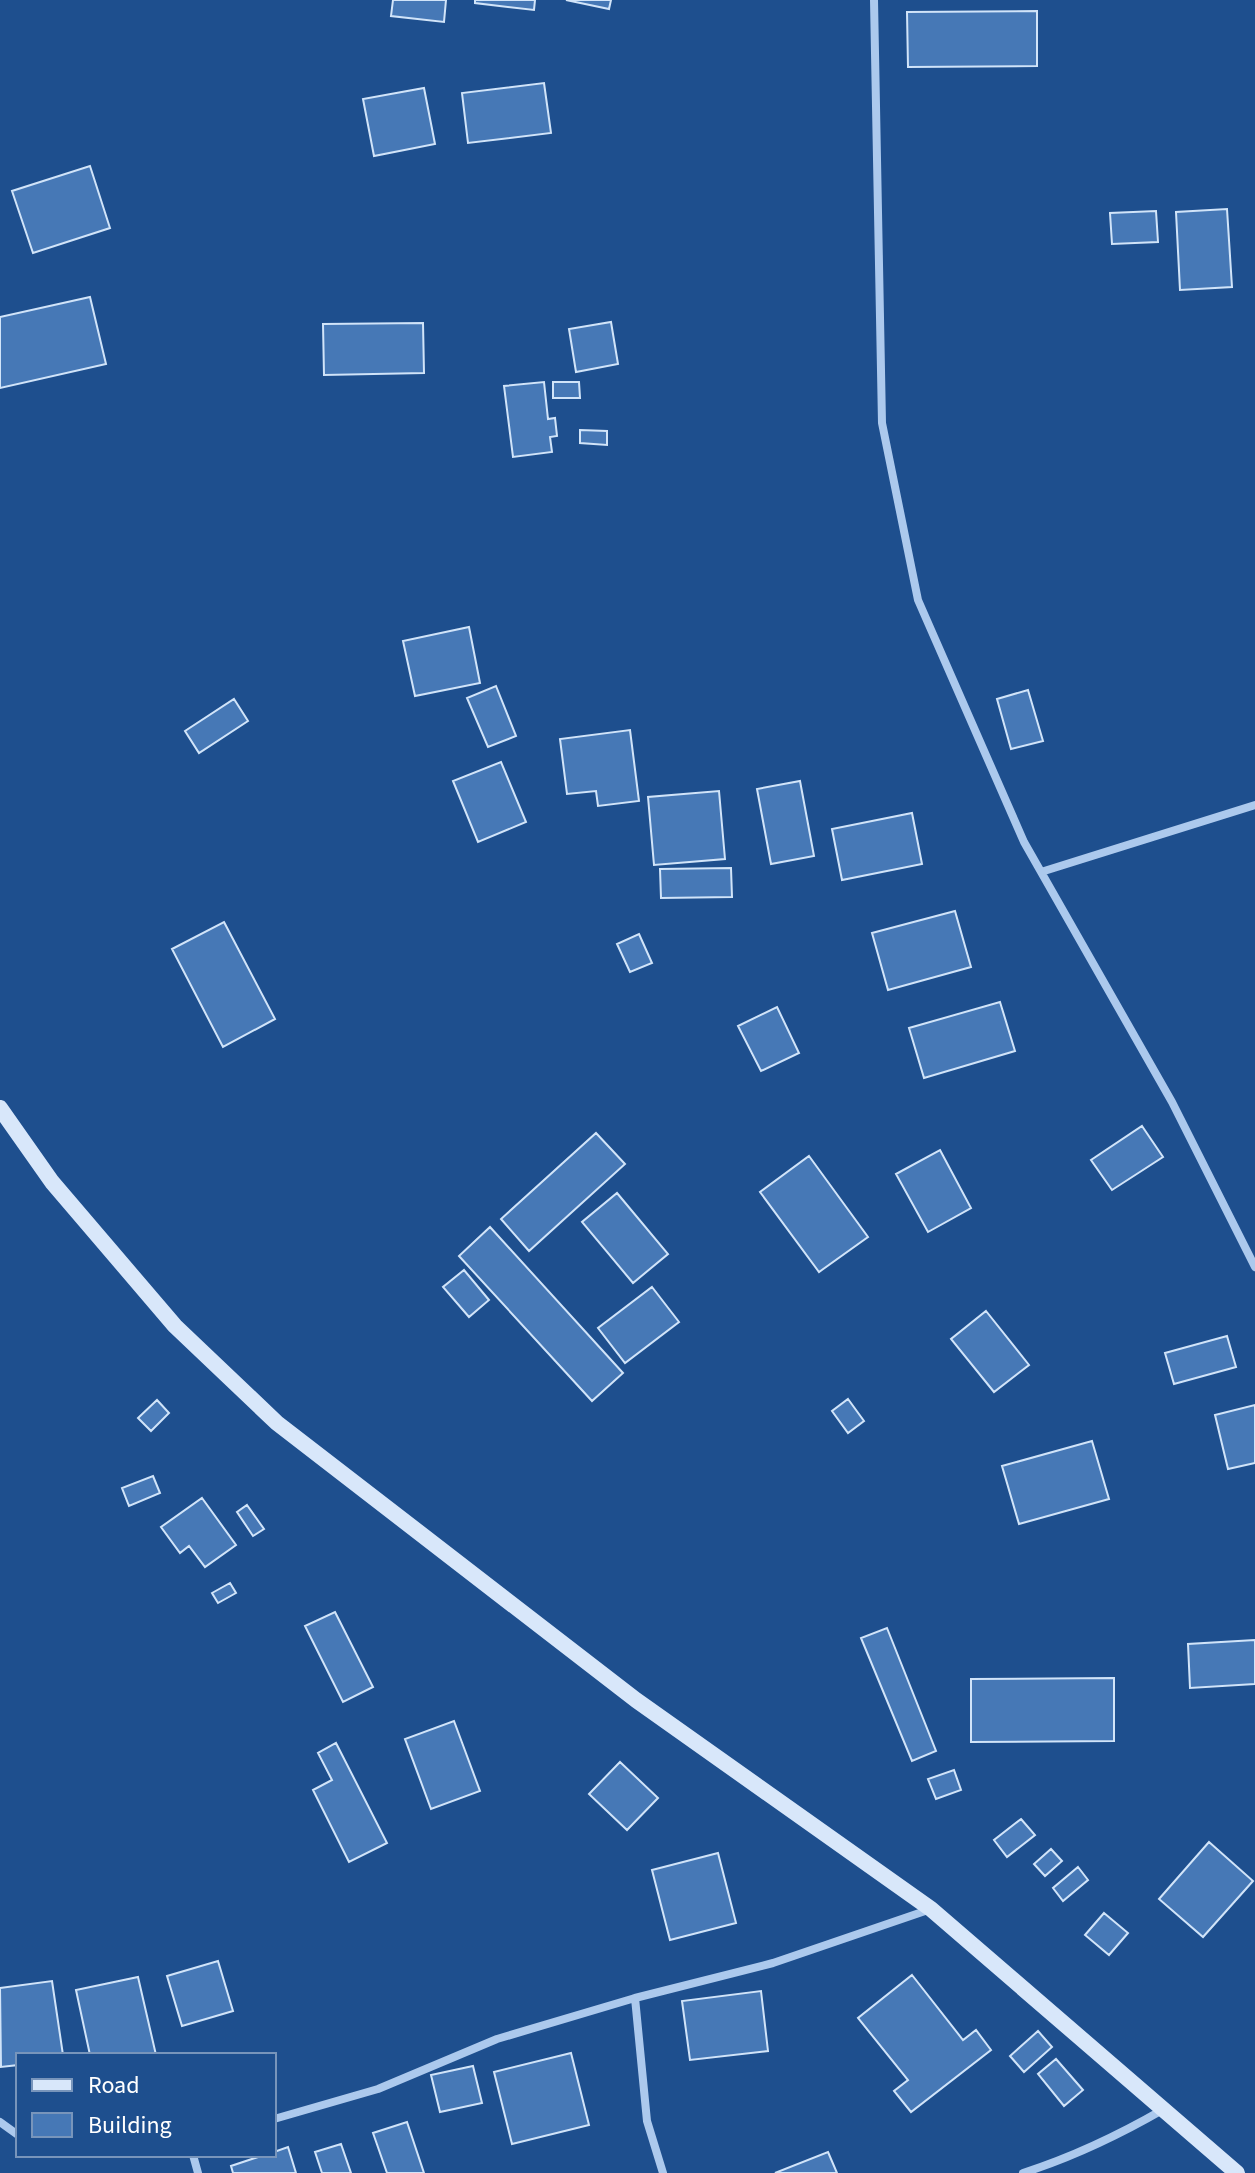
<svg xmlns="http://www.w3.org/2000/svg" width="1255" height="2173" font-family="'Source Sans 3',sans-serif">
  <style>
    .building { fill: #4678b6; stroke: #d1e4f9; stroke-width: 2 }
    .lines { fill: none; stroke-linecap: round; stroke-linejoin: round }
    .street { stroke: #acc9ed; stroke-width: 8 }
    .secondary { stroke: #d8e7fa; stroke-width: 16 }
  </style>
  <rect width="100%" height="100%" fill="#1e4f8e"/>
  <!-- building -->
  <path class="building" d="M393,0H446L444,22L391,16Z
    M475,0H535L534,10L475,3Z
    M566,0H611L609,9Z
    M1037,11V66L908,67L907,12Z
    M544,83L551,133L468,143L462,93Z
    M424,88L435,144L374,156L363,99Z
    M90,166L110,228L33,253L12,191Z
    M1227,209L1232,287L1180,290L1176,212Z
    M1156,211L1158,242L1112,244L1110,213Z
    M90,297L106,364L0,388V317Z
    M611,322L618,364L576,372L569,329Z
    M423,323L424,373L324,375L323,324Z
    M544,382L548,419L555,418L557,436L550,437L552,452L513,457L504,386Z
    M553,382H579L580,398H553Z
    M580,430L607,431V445L580,443Z
    M469,627L480,683L415,696L403,641Z
    M496,686L516,736L488,747L467,698Z
    M1028,690L1043,741L1011,749L997,699Z
    M234,699L248,721L199,753L185,731Z
    M630,730L639,801L598,806L596,791L567,794L560,739Z
    M501,762L526,822L478,842L453,781Z
    M800,781L814,856L771,864L757,789Z
    M719,791L725,859L654,865L648,797Z
    M912,813L922,864L842,880L832,829Z
    M731,868L732,897L661,898L660,869Z
    M955,911L971,967L888,990L872,933Z
    M224,922L275,1019L223,1047L172,949Z
    M639,934L652,963L630,972L617,944Z
    M1000,1002L1015,1051L924,1078L909,1028Z
    M777,1007L799,1053L761,1071L738,1026Z
    M1142,1126L1163,1157L1112,1190L1091,1160Z
    M596,1133L625,1164L529,1251L501,1219Z
    M940,1150L971,1208L928,1232L896,1174Z
    M809,1156L868,1237L819,1272L760,1192Z
    M617,1193L668,1254L633,1283L582,1222Z
    M490,1227L623,1373L592,1401L459,1256Z
    M464,1270L489,1300L469,1317L443,1287Z
    M652,1287L679,1322L625,1363L598,1328Z
    M986,1311L1029,1365L994,1392L951,1339Z
    M1227,1336L1236,1367L1174,1384L1165,1353Z
    M848,1399L864,1421L848,1433L832,1411Z
    M157,1400L169,1413L151,1431L138,1418Z
    M1255,1405V1463L1228,1469L1215,1415Z
    M1092,1441L1109,1499L1019,1524L1002,1466Z
    M153,1476L160,1493L129,1506L122,1488Z
    M202,1498L236,1545L205,1567L189,1546L180,1553L161,1527Z
    M247,1505L264,1529L253,1536L237,1512Z
    M230,1583L236,1593L218,1603L212,1593Z
    M335,1612L373,1687L343,1702L305,1626Z
    M887,1628L936,1751L912,1761L861,1638Z
    M1255,1640V1684L1190,1688L1188,1644Z
    M1114,1678V1741L971,1742V1679Z
    M454,1721L480,1791L431,1809L405,1739Z
    M336,1743L387,1843L349,1862L313,1790L332,1780L318,1753Z
    M620,1762L658,1798L627,1830L589,1794Z
    M954,1770L961,1790L936,1799L928,1779Z
    M1021,1819L1035,1835L1007,1857L994,1840Z
    M1209,1842L1253,1881L1203,1937L1159,1899Z
    M1051,1849L1062,1861L1045,1876L1034,1864Z
    M718,1853L736,1923L670,1940L652,1870Z
    M1078,1867L1088,1880L1063,1901L1053,1888Z
    M1104,1913L1128,1933L1109,1955L1085,1935Z
    M218,1961L233,2011L182,2026L167,1976Z
    M912,1975L963,2040L976,2030L991,2050L911,2112L894,2091L908,2080L858,2018Z
    M138,1977L156,2055H90L76,1990Z
    M52,1981L63,2055H18V2065L1,2067L0,1988Z
    M761,1991L768,2051L690,2060L682,2001Z
    M1038,2031L1052,2047L1024,2072L1010,2056Z
    M571,2053L589,2125L512,2144L494,2072Z
    M1056,2059L1083,2090L1064,2106L1038,2074Z
    M473,2066L482,2103L440,2112L431,2075Z
    M407,2122L424,2173H387L373,2133Z
    M341,2144L351,2173H322L315,2152Z
    M288,2147L296,2173H233L231,2166L264,2155H274V2152Z
    M828,2152L837,2173H775Z"/>
  <g class="lines">
    <!-- street -->
    <path class="street" d="M874,0L882,423L918,600L1024,842L1172,1102L1255,1267
      M1041,872L1255,805
      M635,1998L647,2121L663,2173
      M274,2119L378,2089L497,2039L635,1998L773,1963L931,1909
      M0,2122L18,2135
      M193,2155L198,2173
      M1023,2173C1073,2157 1119,2135 1164,2109"/>
    <!-- secondary -->
    <path class="secondary" d="M0,1108L52,1182L175,1326L277,1423L636,1700L931,1909L1237,2173"/>
  </g>
  <!-- legend -->
  <rect x="16" y="2053" width="260" height="104" fill="#1e4f8e" stroke="#7895bb" stroke-width="2"/>
  <rect x="32" y="2079" width="40" height="12" fill="#d8e7fa" stroke="#7895bb" stroke-width="2"/>
  <text x="88" y="2093" font-size="24" fill="#ffffff">Road</text>
  <rect x="32" y="2113" width="40" height="24" fill="#4678b6" stroke="#7895bb" stroke-width="2"/>
  <text x="88" y="2133" font-size="24" fill="#ffffff">Building</text>
</svg>
